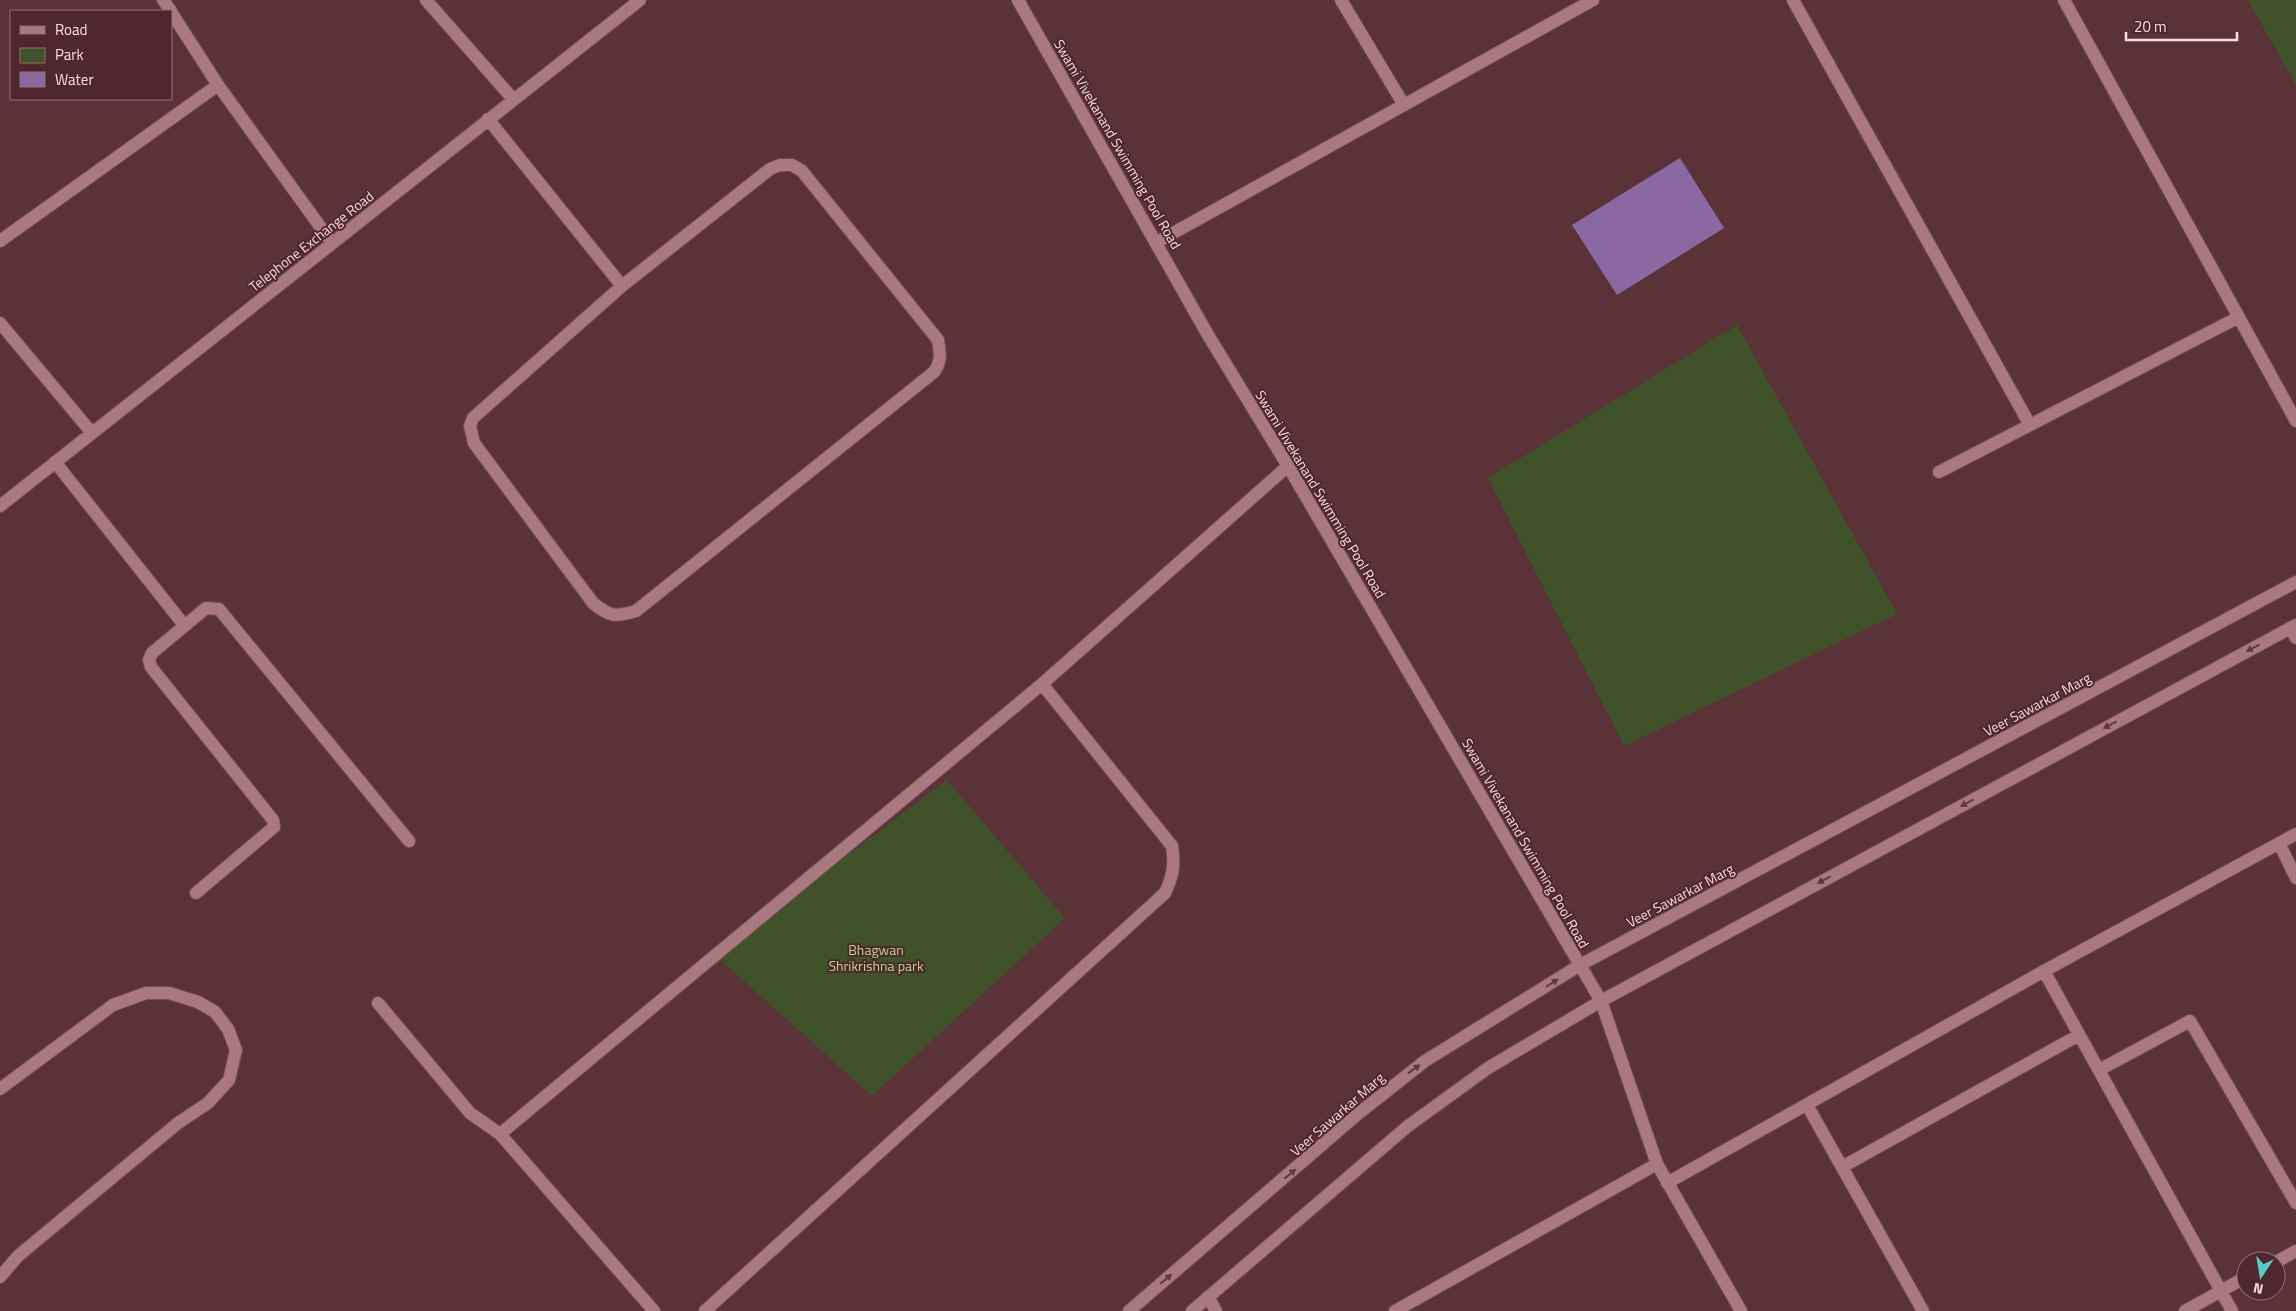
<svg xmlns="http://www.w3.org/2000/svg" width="2296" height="1311" font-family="'Titillium Web',sans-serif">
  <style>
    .green { fill: #3f522a }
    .water { fill: #8a69a3 }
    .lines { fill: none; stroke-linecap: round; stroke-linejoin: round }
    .minor-casing { stroke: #734f56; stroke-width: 14 }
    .tertiary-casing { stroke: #734f56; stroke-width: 14 }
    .minor { stroke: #aa7980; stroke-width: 12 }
    .tertiary { stroke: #aa7980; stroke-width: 12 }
    .oneway { fill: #62373f }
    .labels { text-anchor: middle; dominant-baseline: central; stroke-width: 4; stroke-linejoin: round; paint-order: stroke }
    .street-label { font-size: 14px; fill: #fadee1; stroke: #50272f }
    .park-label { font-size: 14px; fill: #b0da81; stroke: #50272f }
  </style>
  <rect width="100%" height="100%" fill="#5c3239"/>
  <!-- green -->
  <path class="green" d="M2248,0H2296V85Z
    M1737,325L1897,614L1624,746L1488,478Z
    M947,780L1065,918L872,1096L715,955Z"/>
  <!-- water -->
  <path class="water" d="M1680,158L1724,228L1617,295L1572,225Z"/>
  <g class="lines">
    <defs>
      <path id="minor" d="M163,0L171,11
        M426,0L513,99
        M1341,0L1404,105
        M1793,0L2030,425L2239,317
        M2064,0L2296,421
        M171,12L218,85
        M488,119L622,286
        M780,165H792L802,171L938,340C940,353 942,361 934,372L636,611C615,617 610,617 593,603L474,443L470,426L473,418L622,286L770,169Z
        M0,241L218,85L332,243
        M1157,242L1593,0
        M0,323L92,433
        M55,462L184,625
        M1939,472L2030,425
        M0,506L640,0
        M2290,628L2296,638
        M2279,843L2296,878
        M196,893L274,827L273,820L151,667L149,660L152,653L206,608L219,609L409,841
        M2044,971L2232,1311
        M378,1003L470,1113L500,1134L654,1311
        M2099,1070L2190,1021L2296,1203
        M0,1089L113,1005L146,993H169L198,1002L215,1012L228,1029L236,1050L229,1080L208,1103L178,1123L18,1256L0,1277
        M1807,1105L1923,1311
        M500,1134L1042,684L1288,466
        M1842,1167L2079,1035
        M1667,1183L2044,971L2296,834
        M2276,1262L2296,1251
        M1208,1297L1216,1311
        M705,1311L1165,893C1173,876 1175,865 1172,846L1042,684
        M1395,1311L1657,1164
        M2185,1311L2246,1277"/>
      <path id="tertiary" d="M1018,0L1208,335L1288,466L1601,1001L1657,1164L1741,1311
        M1129,1311L1359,1113L1425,1061L1580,965L2296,582
        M1192,1311L1408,1126L1488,1068L1601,1001L2296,625"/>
    </defs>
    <!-- minor casing -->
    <use href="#minor" class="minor-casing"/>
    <!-- tertiary casing -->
    <use href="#tertiary" class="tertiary-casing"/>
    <!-- minor -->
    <use href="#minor" class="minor"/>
    <!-- tertiary -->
    <use href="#tertiary" class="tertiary"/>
  </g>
  <!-- one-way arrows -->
  <defs><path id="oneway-solid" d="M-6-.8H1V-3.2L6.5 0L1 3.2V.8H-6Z" transform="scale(1.25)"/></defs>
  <g class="oneway">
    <use href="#oneway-solid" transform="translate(2253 648) rotate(152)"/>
    <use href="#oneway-solid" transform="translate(2110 725) rotate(152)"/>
    <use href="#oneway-solid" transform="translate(1967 803) rotate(152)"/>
    <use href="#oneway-solid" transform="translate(1824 880) rotate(152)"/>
    <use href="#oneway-solid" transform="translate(1552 983) rotate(-32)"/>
    <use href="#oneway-solid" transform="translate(1414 1069) rotate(-36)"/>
    <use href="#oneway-solid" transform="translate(1290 1174) rotate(-40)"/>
    <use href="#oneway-solid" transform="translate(1166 1279) rotate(-40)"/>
  </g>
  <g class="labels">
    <!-- street labels -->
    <g class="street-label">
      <text transform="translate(1118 144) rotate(60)">Swami Vivekanand Swimming Pool Road</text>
      <text transform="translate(311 241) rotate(-38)">Telephone Exchange Road</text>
      <text transform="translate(1321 494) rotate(59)">Swami Vivekanand Swimming Pool Road</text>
      <text transform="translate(2037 704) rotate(-28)">Veer Sawarkar Marg</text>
      <text transform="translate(1526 843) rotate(60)">Swami Vivekanand Swimming Pool Road</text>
      <text transform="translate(1680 895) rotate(-28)">Veer Sawarkar Marg</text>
      <text transform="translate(1337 1114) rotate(-41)">Veer Sawarkar Marg</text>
    </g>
    <!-- park labels -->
    <g class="park-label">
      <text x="876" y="949">Bhagwan<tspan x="876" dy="16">Shrikrishna park</tspan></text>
    </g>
  </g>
  <!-- legend -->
  <rect x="10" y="10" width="162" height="90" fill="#50272f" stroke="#947076"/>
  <rect x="20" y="26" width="25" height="8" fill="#aa7980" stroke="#947076"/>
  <text x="55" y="35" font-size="15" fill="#fadee1">Road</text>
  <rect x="20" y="48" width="25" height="15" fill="#3f522a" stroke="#947076"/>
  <text x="55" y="60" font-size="15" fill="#fadee1">Park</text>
  <rect x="20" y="72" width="25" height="15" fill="#8a69a3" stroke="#947076"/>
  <text x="55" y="85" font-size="15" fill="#fadee1">Water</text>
  <!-- north arrow -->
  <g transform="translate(2261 1276) rotate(192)"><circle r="24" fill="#50272f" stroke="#947076"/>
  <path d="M0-4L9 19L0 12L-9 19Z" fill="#55cec6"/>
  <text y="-8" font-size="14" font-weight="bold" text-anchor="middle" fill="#fadee1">N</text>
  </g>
  <!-- scale -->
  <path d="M2126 32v8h111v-8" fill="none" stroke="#fadee1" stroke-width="2.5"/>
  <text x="2134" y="32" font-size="15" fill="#fadee1" stroke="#50272f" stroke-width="4" paint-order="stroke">20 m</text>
</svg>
